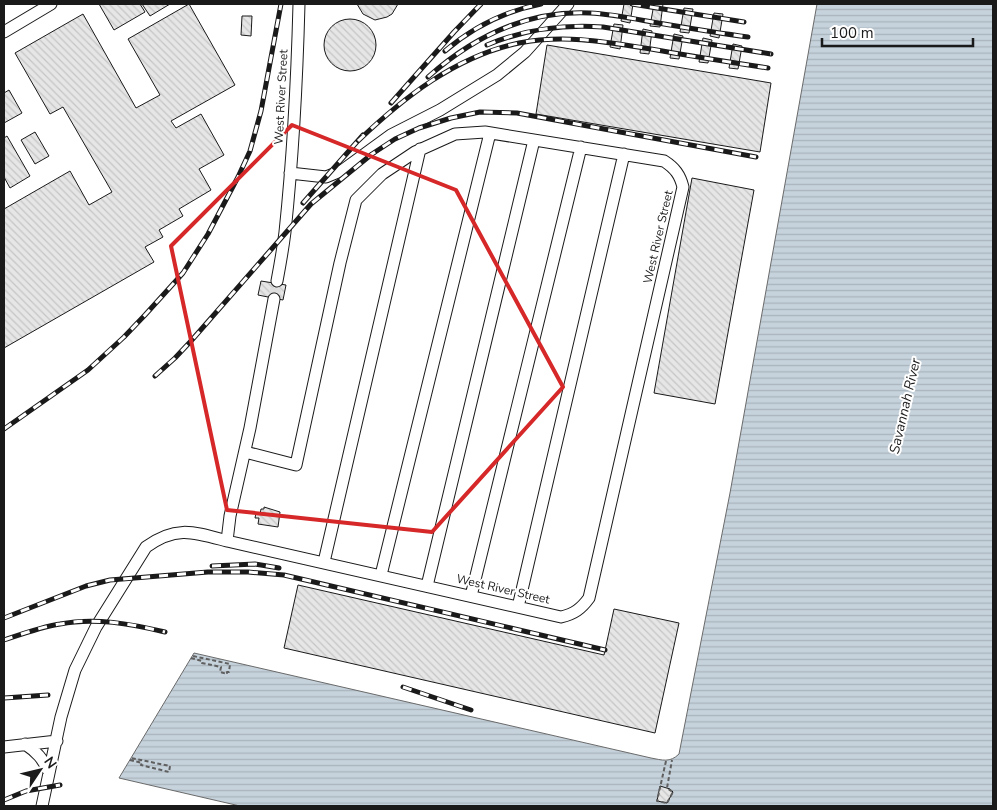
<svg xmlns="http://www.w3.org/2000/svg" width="997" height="810" font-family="'Nunito Sans',sans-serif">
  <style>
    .water { fill: url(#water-rules); stroke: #6a6a6a }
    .building { fill: url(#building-back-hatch); stroke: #1a1a1a }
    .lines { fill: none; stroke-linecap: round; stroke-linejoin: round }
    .minor-tunnel { stroke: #ddd; stroke-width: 11; stroke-dasharray: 11 5.5; stroke-linecap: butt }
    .minor-casing { stroke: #1a1a1a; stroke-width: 13 }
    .path { stroke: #5f5f5f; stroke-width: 2; stroke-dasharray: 4 2.5; stroke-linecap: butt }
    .minor { stroke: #fff; stroke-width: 11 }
    .rail-casing { stroke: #1a1a1a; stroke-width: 5 }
    .rail { stroke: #fff; stroke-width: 3; stroke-dasharray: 9; stroke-linecap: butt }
    .marked { fill: none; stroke: #d62828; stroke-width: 4; stroke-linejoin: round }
    .labels { text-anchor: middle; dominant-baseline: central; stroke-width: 4; stroke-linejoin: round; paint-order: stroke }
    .street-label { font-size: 12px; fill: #1a1a1a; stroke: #fff }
    .water-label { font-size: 14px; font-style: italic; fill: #1a1a1a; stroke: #fff }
  </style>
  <defs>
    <pattern id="water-rules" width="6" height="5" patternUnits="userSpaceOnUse" patternTransform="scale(1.25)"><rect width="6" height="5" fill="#c6d2dc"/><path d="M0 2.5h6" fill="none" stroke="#aab4bc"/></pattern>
    <pattern id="building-back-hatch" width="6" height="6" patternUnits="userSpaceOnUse" patternTransform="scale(1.25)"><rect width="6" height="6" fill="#e6e6e6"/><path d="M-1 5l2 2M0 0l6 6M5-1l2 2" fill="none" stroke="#c5c5c5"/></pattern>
  </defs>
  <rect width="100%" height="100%" fill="#fff"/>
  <!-- water -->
  <path class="water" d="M817,4H993V806H240L119,778L194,653L651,758C662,760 670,763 679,754L730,493Z"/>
  <!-- building -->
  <path class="building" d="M99,4H140L145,12L114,30Z
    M142,4H170L150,16Z
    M189,4L235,85L171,121L176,128L201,114L224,155L199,169L211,190L179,209L183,216L159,230L163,237L145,247L154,262L4,348V209L70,171L89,205L112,192L63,107L50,114L15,53L83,14L136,108L160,95L128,39Z
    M357,4H398L392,14L387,17L375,20L363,14Z
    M624,4H633L630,23L621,21Z
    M654,4H663L660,27L650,26Z
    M684,8L693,9L689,33L680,32Z
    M714,13L723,14L719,38L710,36Z
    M242,16H252L251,36L241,35Z
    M324 45a26 26 0 1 1 52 0a26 26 0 1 1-52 0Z
    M614,24L623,25L620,49L610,47Z
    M643,29L652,31L649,54L640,53Z
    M674,34L683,36L679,59L670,58Z
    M703,38L712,40L708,63L699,62Z
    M733,44L742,46L738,69L729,68Z
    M547,45L771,83L760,152L536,114Z
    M9,90L22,113L4,123V93Z
    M35,132L49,156L35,164L21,140Z
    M7,136L30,176L10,188L4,177V138Z
    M692,178L754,190L715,404L654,393Z
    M261,281L286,285L283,300L258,295Z
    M264,507L280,512L278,527L258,524L259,518H255L256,513L260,514L261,509H264Z
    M298,585L604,655L614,609L679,623L655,733L284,648Z
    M660,786L670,789L673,792L667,803L657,801Z"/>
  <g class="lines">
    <!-- minor-tunnel -->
    <path class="minor-tunnel" d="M274,299L277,281"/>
    <defs>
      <path id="minor" d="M4,32L51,4
        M290,173L326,177L343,170L391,135L440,110L497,75L525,52L568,4
        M277,281C280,265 283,248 285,232C293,156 297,80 299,4
        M227,541L230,516L250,428L274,299
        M324,562L420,149
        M381,575L490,133
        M427,586L534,140
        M471,596L581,147
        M518,607L624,154
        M25,744C37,752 43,759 49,772
        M4,747L57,741
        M42,806L61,717L75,670L96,627L146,547C176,525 194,532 227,541L561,617C574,614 581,609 589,598L683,187C680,175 675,168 664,161L485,132L455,134L415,152L382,174L356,200L340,263L296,465L245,452"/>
    </defs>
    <!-- minor casing -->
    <use href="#minor" class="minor-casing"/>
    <!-- path -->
    <path class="path" d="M191,658L202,661V663L221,667L220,672L227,674V672H229L230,664L193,656
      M130,760L142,763L141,765L169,772L170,766L131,758
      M666,761L657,801L667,803L673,792L667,788L672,760"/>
    <!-- minor -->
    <use href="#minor" class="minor"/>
    <defs>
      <path id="rail" d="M632,4L744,22
        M487,45C525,29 563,24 603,27L771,54
        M445,51C473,27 505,11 541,4
        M428,77C473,37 528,10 590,13C612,14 635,19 658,23C688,28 718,33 748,37
        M391,103L454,32L481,4
        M358,141C403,98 456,56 519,43C564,34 607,42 651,49C690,56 729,62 768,68
        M303,203L363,135
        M155,376L175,358L191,341L311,204L372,154L395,139L419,128L451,118L480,112L517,113L756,157
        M4,429L88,370L124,337L145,315L183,273L208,234L238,177L250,151L261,111L281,4
        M212,566L255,564L279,568
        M4,618L86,586L110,580L208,572H248L284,575L605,650
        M4,640C22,634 41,627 60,624C95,617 131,624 165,632
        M403,687L471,710
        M4,698L48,695
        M4,800L26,791L60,785"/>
    </defs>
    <!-- rail casing -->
    <use href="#rail" class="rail-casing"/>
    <!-- rail -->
    <use href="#rail" class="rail"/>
  </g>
  <!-- marked area -->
  <path class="marked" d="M292,125L456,190L563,387L432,532L227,510L171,246Z"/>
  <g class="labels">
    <!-- street labels -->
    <g class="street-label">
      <text transform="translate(281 97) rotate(-87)">West River Street</text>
      <text transform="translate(658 237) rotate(-77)">West River Street</text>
      <text transform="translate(503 589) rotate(13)">West River Street</text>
    </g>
    <!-- water labels -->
    <g class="water-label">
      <text transform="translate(905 406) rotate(-77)">Savannah River</text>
    </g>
  </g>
  <!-- border -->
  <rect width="997" height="810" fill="none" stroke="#1a1a1a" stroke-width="10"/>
  <!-- north arrow -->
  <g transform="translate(40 770) rotate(55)" stroke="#ffffff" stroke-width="4" paint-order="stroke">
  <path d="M0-4L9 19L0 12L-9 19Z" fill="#1a1a1a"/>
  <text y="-8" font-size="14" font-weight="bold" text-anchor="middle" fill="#1a1a1a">N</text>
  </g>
  <!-- scale -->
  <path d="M822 38v8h151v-8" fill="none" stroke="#1a1a1a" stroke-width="2.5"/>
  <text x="830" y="38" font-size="15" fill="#1a1a1a" stroke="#ffffff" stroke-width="4" paint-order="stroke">100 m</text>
</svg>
